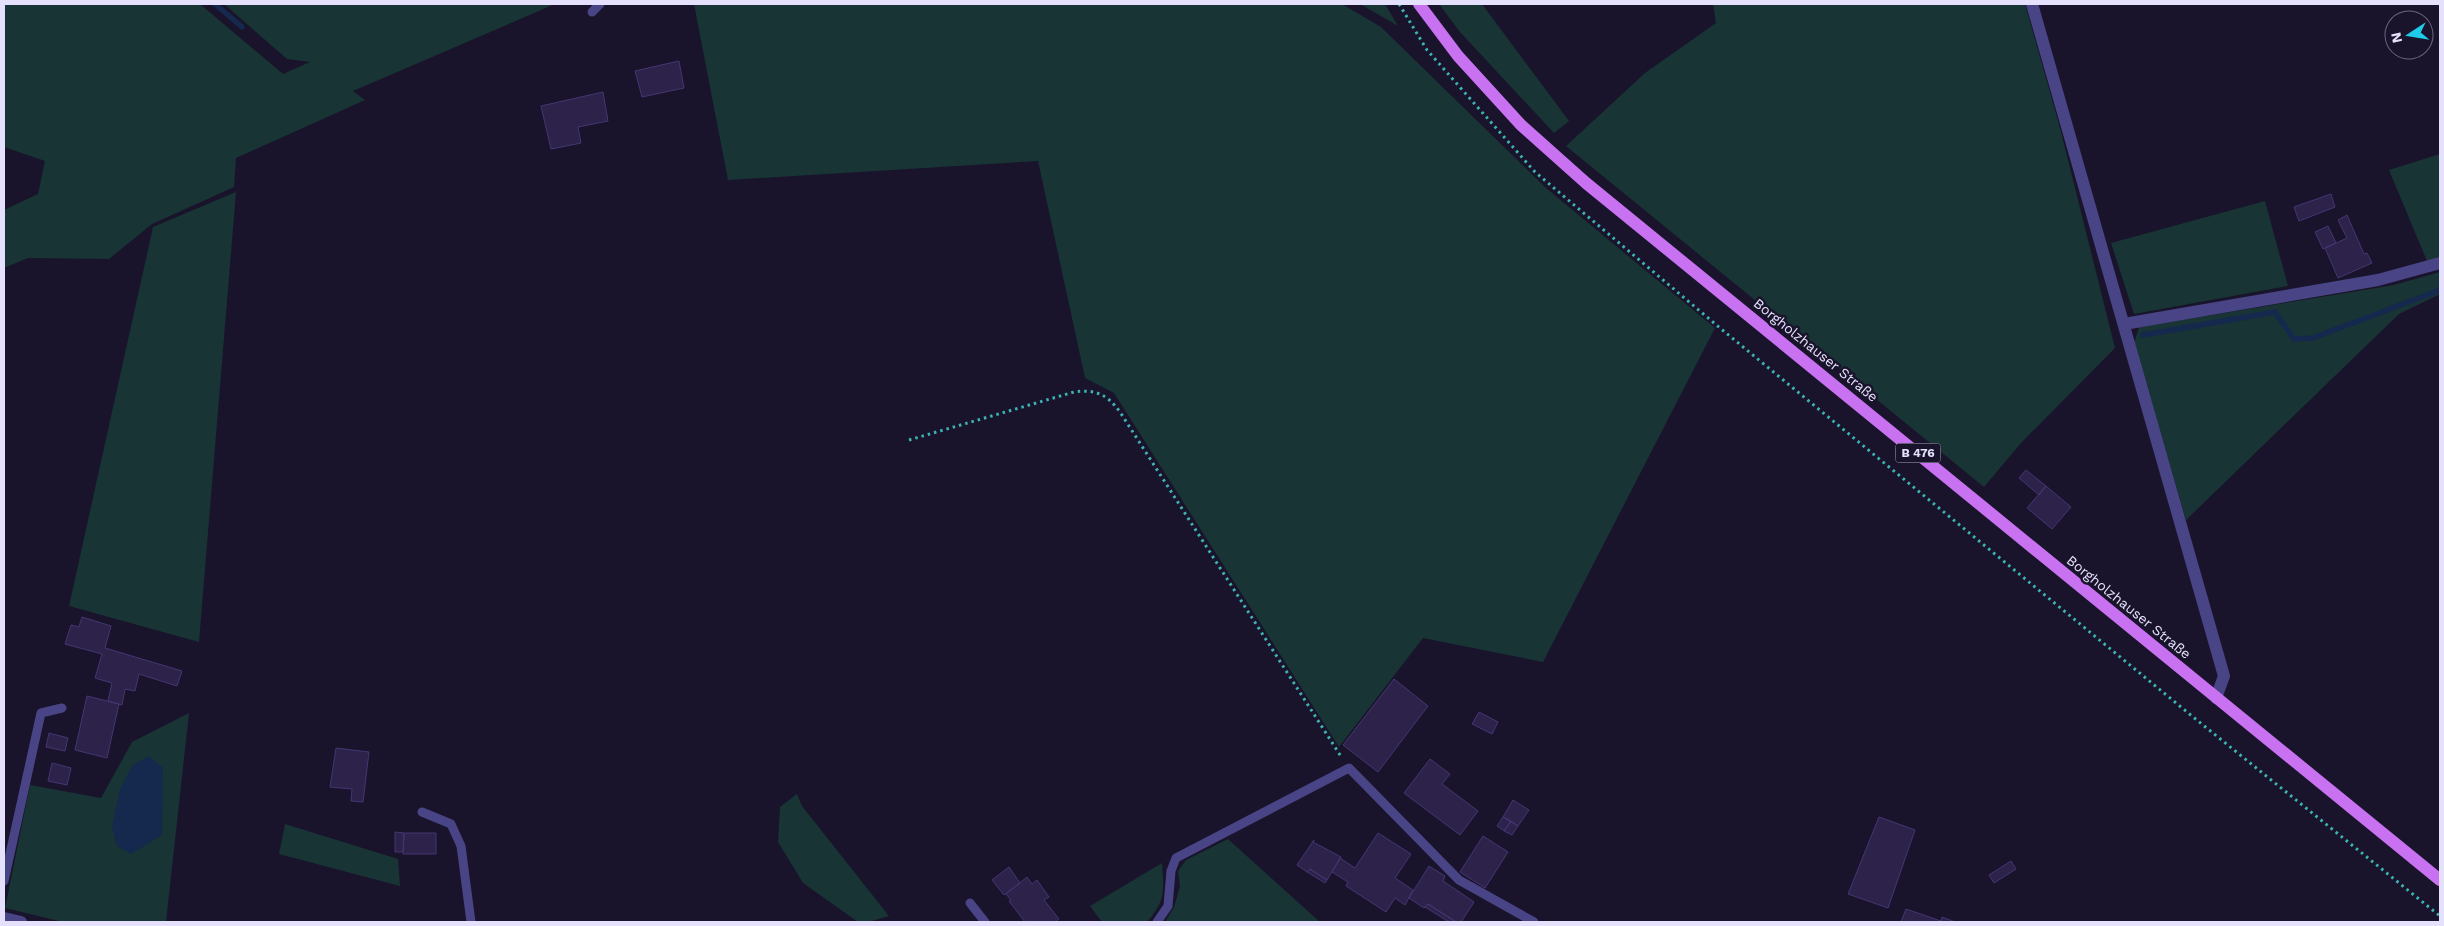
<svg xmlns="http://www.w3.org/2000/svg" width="2444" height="926" font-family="'Work Sans',sans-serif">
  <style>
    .green { fill: #183434 }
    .water { fill: #15284e }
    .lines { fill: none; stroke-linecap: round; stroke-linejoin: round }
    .stream { stroke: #15284e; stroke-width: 5.5 }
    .building { fill: #2c224a; stroke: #453674 }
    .path { stroke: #3db4b2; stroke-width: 3; stroke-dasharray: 2.5 4; stroke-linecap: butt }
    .service { stroke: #494485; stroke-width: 9 }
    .minor { stroke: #494485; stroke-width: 12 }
    .primary { stroke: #c872f2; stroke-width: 12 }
    .labels { text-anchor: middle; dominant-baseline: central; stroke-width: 5; stroke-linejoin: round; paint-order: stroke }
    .shield { fill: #19142b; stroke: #a8a4bd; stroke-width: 1 }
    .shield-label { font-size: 12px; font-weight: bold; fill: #e5e1fc }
    .street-label { font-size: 14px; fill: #e5e1fc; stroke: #19142b }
  </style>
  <rect width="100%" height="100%" fill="#19142b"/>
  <!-- green -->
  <path class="green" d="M4,4H200L283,74L310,62L287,59L224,4H555L353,91L365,100L236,158L234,187L152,224L109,259L28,258L4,268V210L38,194L45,161L4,147Z
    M694,4H1342L1381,27L1546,188L1715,328L1543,662L1423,638L1339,747L1114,393L1085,378L1038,161L728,180Z
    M1360,4H1385L1398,26Z
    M1439,4H1482L1569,121L1554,133L1460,32Z
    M1713,4H2025L2059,124L2115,348L2021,443L1984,487L1566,146L1645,73L1716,23Z
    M2440,154V257L2427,261L2389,170Z
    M236,192L199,642L69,606L153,227Z
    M2265,201L2288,286L2134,314L2111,243Z
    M2440,272V294L2399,314L2186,520L2134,343L2139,327L2394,285Z
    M189,713L166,922H63L5,908L30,785L101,798L132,742Z
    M797,794L802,806L889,916L868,922H858L803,883L778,842L780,807Z
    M285,824L398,859L400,886L279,854Z
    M1228,839L1320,922H1165L1174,907L1180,886L1178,871L1186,860Z
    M1162,863C1164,891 1166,900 1147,922H1102L1090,906Z"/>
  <!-- water -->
  <path class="water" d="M149,756L163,768L162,835L131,854L117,846L112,827L120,789L133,765Z"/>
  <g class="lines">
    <!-- stream -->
    <path class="stream" d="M215,4L242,27
      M2143,335L2275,312L2294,339L2313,338L2440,290"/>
  </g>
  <!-- building -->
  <path class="building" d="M679,61L684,88L642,97L635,71Z
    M603,92L608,121L578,127L581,143L551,149L541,106Z
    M2331,194L2335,207L2299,221L2294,207Z
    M2347,215L2364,254L2367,253L2372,263L2338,278L2325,248L2347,238L2338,220Z
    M2328,226L2336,243L2323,249L2315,232Z
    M2026,470L2046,486L2039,495L2019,478Z
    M2046,486L2071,507L2052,529L2027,508Z
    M82,617L111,626L105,648L182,671L177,686L139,674L135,691L125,689L122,705L108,701L112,683L95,678L102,654L65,644L71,625L79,627Z
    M1394,679L1428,706L1378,772L1343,745Z
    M87,696L119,704L107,758L75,750Z
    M1479,712L1498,722L1492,734L1472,724Z
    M49,733L68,738L65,751L46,747Z
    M336,748L369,752L363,802L351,801L352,789L330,787Z
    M1430,759L1450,774L1442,784L1478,811L1460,835L1404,793Z
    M52,763L71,768L67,785L48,781Z
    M1513,800L1529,810L1518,826L1503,817Z
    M1503,817L1511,821L1504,831L1497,826Z
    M1879,817L1915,830L1888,908L1848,894Z
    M1511,821L1518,826L1512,835L1504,831Z
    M395,832L404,833L403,852H395Z
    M404,833H436V854H403Z
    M1378,833L1411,854L1395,878L1413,890L1405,905L1395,898L1386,912L1346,886L1348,882L1332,872L1340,858L1355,868Z
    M1483,836L1508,852L1485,888L1460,872Z
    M1314,840L1313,842L1341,857L1327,880L1310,869L1307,872L1297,865Z
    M2011,861L2016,869L1994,883L1989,875Z
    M1429,866L1445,876L1443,881L1474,902L1461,922H1456L1428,904L1424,908L1409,898Z
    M1009,867L1020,883L1004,895L992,880Z
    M1310,869L1327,880L1325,883L1307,872Z
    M1027,877L1032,884L1037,880L1049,897L1044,900L1059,919L1055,922H1025L1009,901L1011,900L1006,894Z
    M1428,904L1456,922H1449L1425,907Z
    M1906,909L1941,921L1942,917L1955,922H1901Z"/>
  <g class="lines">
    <!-- path -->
    <path class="path" d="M1399,4L1427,50L1535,172L1720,328L2198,721L2440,916
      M909,440L1074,392C1095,389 1107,394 1120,412L1342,758"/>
    <!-- service -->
    <path class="service" d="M592,12L600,4
      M422,812L451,824L461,846L471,922
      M4,881L41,713L62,708
      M970,903L985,922
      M1157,922L1168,906L1171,871L1176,858L1349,768L1459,880L1534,922"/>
    <!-- minor -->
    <path class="minor" d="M2032,4L2224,676L2216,698
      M2124,324L2378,280L2440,263
      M4,918L21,922"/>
    <!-- primary -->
    <path class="primary" d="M1419,4L1458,56L1521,125L1586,183L2440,880"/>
  </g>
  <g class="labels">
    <!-- shield labels -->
    <rect class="shield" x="1895.5" y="443.5" width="45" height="19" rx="4"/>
    <g class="shield-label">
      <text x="1918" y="453">B 476</text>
    </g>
    <!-- street labels -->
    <g class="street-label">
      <text transform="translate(1816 350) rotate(39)">Borgholzhauser Straße</text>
      <text transform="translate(2129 607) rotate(39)">Borgholzhauser Straße</text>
    </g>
  </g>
  <!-- border -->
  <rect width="2444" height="926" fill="none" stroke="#e5e1fc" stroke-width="10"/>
  <!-- north arrow -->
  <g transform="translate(2409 35) rotate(258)"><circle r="24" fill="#19142b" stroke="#6b667f"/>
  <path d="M0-4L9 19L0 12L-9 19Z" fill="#1eccea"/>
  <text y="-8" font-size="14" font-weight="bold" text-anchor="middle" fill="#e5e1fc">N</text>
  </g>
</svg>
